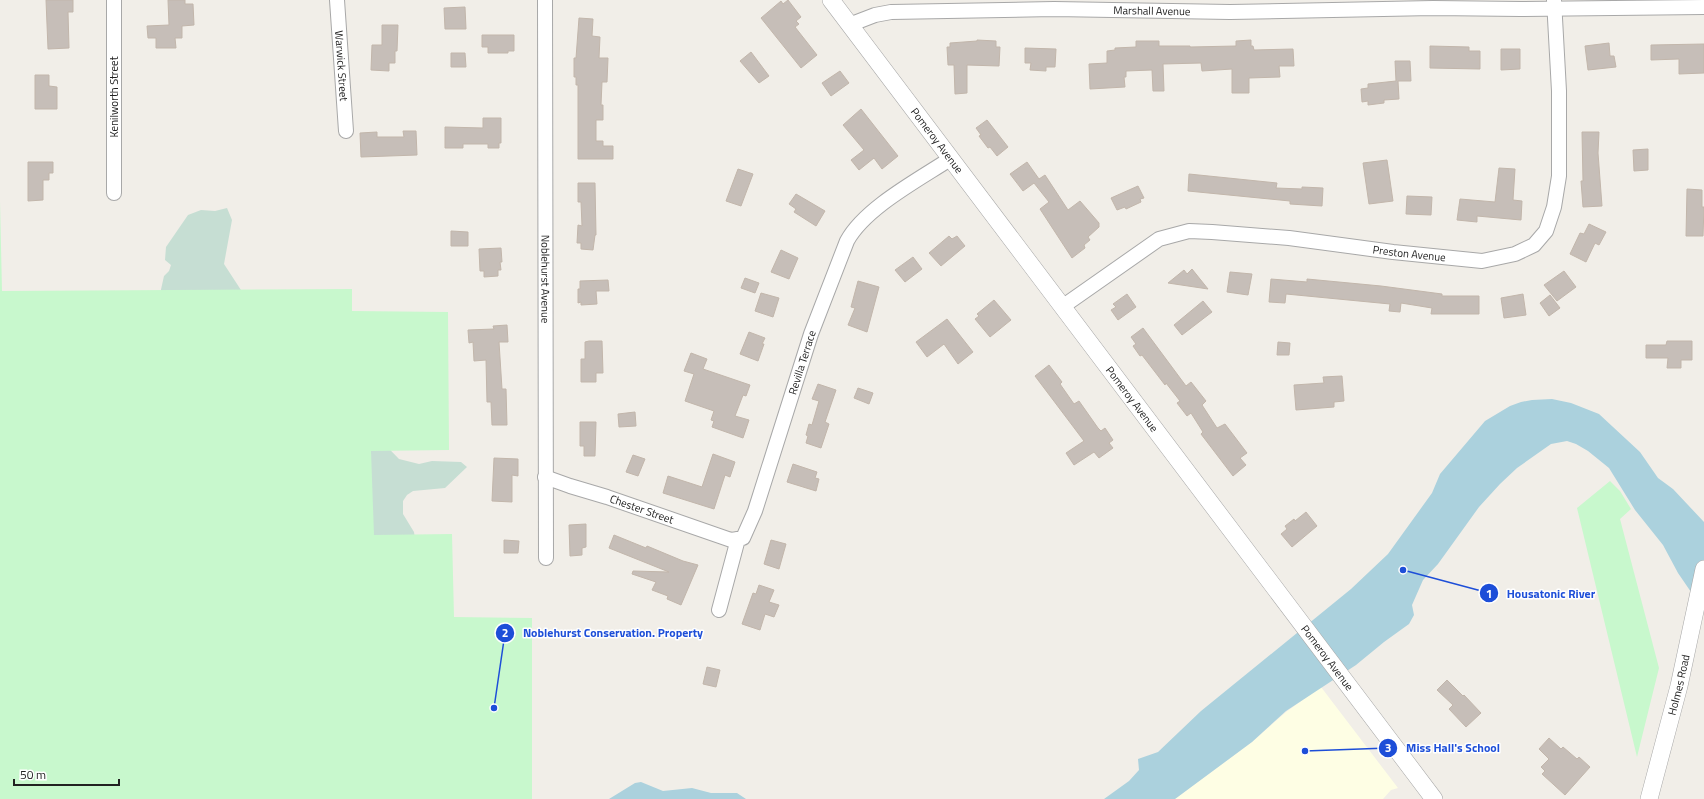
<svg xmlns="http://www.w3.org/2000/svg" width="1704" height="799" font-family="'Titillium Web',sans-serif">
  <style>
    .education { fill: #fefee4 }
    .wetland { fill: #c6ded3 }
    .park { fill: #c8f8cd }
    .water { fill: #abd1dd }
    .building { fill: #c6beb8; stroke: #c2b6ab }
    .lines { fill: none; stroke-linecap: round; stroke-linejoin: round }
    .minor-casing { stroke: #a8a8a8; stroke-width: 16 }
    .tertiary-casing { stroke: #a8a8a8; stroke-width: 18 }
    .minor { stroke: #fff; stroke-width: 14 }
    .tertiary { stroke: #fff; stroke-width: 17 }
    .labels { text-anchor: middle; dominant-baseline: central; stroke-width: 3; stroke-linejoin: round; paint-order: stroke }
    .street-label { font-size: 11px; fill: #212121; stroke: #fff }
    .leader { fill: none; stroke: #1d4ed8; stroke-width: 1.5 }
    .callout-dot { fill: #1d4ed8; stroke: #fff; stroke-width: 1.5 }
    .mark-label { font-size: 12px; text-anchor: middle; font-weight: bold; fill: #fff }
    .callout-label { font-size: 12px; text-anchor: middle; font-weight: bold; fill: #1d4ed8; stroke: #fff; stroke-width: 3; stroke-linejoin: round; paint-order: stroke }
  </style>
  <rect width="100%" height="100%" fill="#f1eee8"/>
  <!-- education -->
  <path class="education" d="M1321,687L1398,788L1391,790L1383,799H1175L1252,742L1286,712Z"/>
  <!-- wetland -->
  <path class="wetland" d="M227,208L232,220L224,264L254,310L399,459L419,464L432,461L461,462L467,467L445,488L413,491L407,495L403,501V514L414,532L416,546L402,582L156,312L164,276L169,271L171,265L165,260L166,247L188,215L201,210L215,211Z"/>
  <!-- park -->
  <path class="park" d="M0,201L2,291L352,289V311L448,312L449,450L371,451L374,535L452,534L454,617L532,618V799H0Z
    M1610,481L1620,491L1631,509L1620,519L1659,668L1637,757L1577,508Z"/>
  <!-- water -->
  <path class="water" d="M1552,399L1571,403L1599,414L1640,452L1658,478L1673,489L1704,522V611L1678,573L1663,545L1635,510L1609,468L1588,451L1576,444L1567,441L1551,444L1517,468L1500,484L1479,507L1438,564L1423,580L1412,605L1414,615L1409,624L1384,642L1356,665L1286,711L1252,742L1175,799H1104L1129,781L1139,770L1138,759L1158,752L1201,711L1351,589L1388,554L1432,493L1440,474L1485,421L1510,406L1521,402L1532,400Z
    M641,782L663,791L692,788L711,793H737L746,799H609L635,783Z"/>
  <!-- building -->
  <path class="building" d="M46,0H73V12H68L69,48L48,49Z
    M168,0H185V4H193L194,25L182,26V38H175L176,48H156V38H148L147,26L169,25Z
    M788,0L801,17L796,21L799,24L795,27L817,55L801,68L761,18L781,1L783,4Z
    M465,7L466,29H445L444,8Z
    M579,18L593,19L592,36L600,37L599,58H608L607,82H602L601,105H603V120H596V141H603V146H613V159H578V85H576V77H574V58H576Z
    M382,25H398L397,51H395V63H389V71L371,70L372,45H382Z
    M482,35H514V51H508V53H488V47H482Z
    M977,40L996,41V47H1000L999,66L967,65V93L955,94L954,65H948L947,47H950V43L977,41Z
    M1251,40V46H1253L1254,50L1293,49L1294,66H1279L1280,77L1249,78V93H1232V69L1202,71L1201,63L1163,64L1164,91H1153L1152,70L1126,71V77H1124L1125,87L1090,89L1089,64L1107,63V51L1115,50V48L1136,47V41H1159V46H1190V47L1236,46V41Z
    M1609,43L1610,56H1614L1616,67L1588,70L1585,46Z
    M1704,44V73L1679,74V59L1651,60V45Z
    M1430,46L1469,47V51H1480V69L1430,68Z
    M1025,48L1056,49L1055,67H1046V71L1030,70L1031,63H1025Z
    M1501,49H1520V69L1501,70Z
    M751,52L769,76L759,83L740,61Z
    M451,53H465L466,67H451Z
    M1395,61H1410L1411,81H1398L1399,99L1384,100V103L1368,105V101L1362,102L1361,89L1368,88V84L1396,81Z
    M840,71L849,83L831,96L822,83Z
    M35,75H49V86L57,87V109H35Z
    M861,109L898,156L882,169L874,158L859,170L851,160L864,150L843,125Z
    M483,118H501V143H499V148H488V144H463V148H445V127L483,128Z
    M987,120L1008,147L997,156L990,147L988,148L979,136L981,135L976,128Z
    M403,131H416L417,155L361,157L360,133L377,132V137H404Z
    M1582,132H1599L1598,153L1602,206L1583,207L1581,181H1583Z
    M1648,149V170L1634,171L1633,150Z
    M1387,160L1393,201L1369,204L1363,163Z
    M28,162H53V173H49V180H43V200L28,201Z
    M1027,162L1039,179L1045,175L1068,210L1080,201L1099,223V227L1088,237L1090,240L1084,245L1085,248L1072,258L1040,209L1049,202L1034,183L1023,191L1010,174Z
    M1499,168L1515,169L1513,200L1522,201L1521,220L1477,216V222L1457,220L1460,199L1495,202Z
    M738,169L753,174L741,206L726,201Z
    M1189,174L1277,183L1276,188L1302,189V187L1323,188L1322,206L1290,204V201L1188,191Z
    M578,183H595L596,235H595L593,250L581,249V243H577L578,225L582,226L581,202H578Z
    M1138,186L1144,198L1140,199L1141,202L1126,209L1125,207L1117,210L1111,198Z
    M1687,189L1702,190V207H1704L1703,236H1686Z
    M796,194L825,211L816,226L794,212L796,209L789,204Z
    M1407,196L1432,197L1431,215L1406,214Z
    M1589,224L1606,232L1599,245L1595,243L1586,262L1570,254L1580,233L1584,234Z
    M451,231L468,232V246H451Z
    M949,236L952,239L957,236L965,246L941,266L929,253Z
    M501,248L502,262H500L501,270H498V276L484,277V271H480L479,249Z
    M781,250L798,258L789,279L771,272Z
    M913,257L922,269L905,282L895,270Z
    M1192,269L1208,289L1168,283L1184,270L1187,274Z
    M1564,271L1576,287L1557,301L1544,285Z
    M1230,272L1252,274L1248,295L1227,292Z
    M745,278L759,283L755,293L741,288Z
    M1271,279L1307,282V279L1381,286L1442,294V296H1479V314H1431L1432,308L1401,303L1400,312L1389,311L1390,304L1286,294L1285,303L1269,302Z
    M608,280L609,291H596L597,304L581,305V302L578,303V289H580V281Z
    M858,281L879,287L867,332L848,325L855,308L851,307Z
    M761,293L779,298L773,317L755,311Z
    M1127,294L1136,307L1118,320L1111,310L1116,307L1113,304Z
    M1523,294L1526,315L1504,318L1501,298Z
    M1550,295L1560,308L1549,316L1540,303Z
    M994,300L1011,320L990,337L975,319L979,316L977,314Z
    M1203,301L1212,312L1182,335L1174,325Z
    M947,319L973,352L958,364L944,344L927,357L916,342Z
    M507,325L508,342H499L502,389H506L507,425H492L491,402H487L486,360L474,361L473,342L469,343L468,330L494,329L493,326Z
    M1143,328L1186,386L1191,382L1206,401L1202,405L1217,428L1225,424L1247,453L1240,458L1246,465L1233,476L1201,434L1203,432L1191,413L1187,416L1177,403L1180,401L1166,383L1165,385L1142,355L1140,356L1133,346L1136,344L1131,337Z
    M749,332L765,338L762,344H764L758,361L740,354Z
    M589,341H602L603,373H596V382H581V359H585V342Z
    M1667,341H1692V360H1681V368H1667L1668,358H1646V345H1666Z
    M1278,342L1290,343L1289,355H1277Z
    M691,353L707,359L703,369L750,385L746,396L743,395L735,416L749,420L743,438L712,427L714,421L711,420L714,411L685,401L694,374L684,371Z
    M1049,365L1062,382L1060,384L1074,404L1079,401L1098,428L1101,431L1105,428L1113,440L1109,443L1113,448L1099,458L1094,452L1074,465L1066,453L1084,441L1035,376Z
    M1342,376L1344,401L1334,402V407L1296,410L1294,385L1324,383L1323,377Z
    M818,384L836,390L825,422L829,424L821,448L806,443L808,436L806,435L809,424L812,425L819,401L812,399Z
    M858,388L873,393L869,404L854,398Z
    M635,412L636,426L619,427L618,414Z
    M580,422H596L595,456H584V446H580Z
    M713,454L735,462L730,477L725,475L714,509L663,493L668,476L702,487Z
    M633,455L645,459L638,476L626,472Z
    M494,458L518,459V476L512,475V502L492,501Z
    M793,464L817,472L815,478L819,479L816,491L787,482Z
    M1306,512L1317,526L1292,547L1281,534L1287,529L1285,526L1294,519L1295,521Z
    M586,524V547L582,548V555L570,556L569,525Z
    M614,535L646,548L647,546L683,561L698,565L681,605L667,599L668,596L652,590L656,582L632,574L633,571L669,572L609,548Z
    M504,540L519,541L518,553H504Z
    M771,540L786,544L779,569L764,564Z
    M759,585L774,590L769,602L779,605L774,617L765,614L760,630L742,624L753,593L756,594Z
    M707,667L720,670L716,687L703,684Z
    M1447,680L1463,696L1464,695L1481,713L1466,727L1449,709L1453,705L1437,690Z
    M1549,738L1561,749L1563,747L1577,759L1579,757L1590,767L1565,795L1542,774L1545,771L1541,767L1549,759L1539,749Z"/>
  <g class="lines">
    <defs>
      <g id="minor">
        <path d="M114,0V193"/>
        <path id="s1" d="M337,0L346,131"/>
        <path id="s2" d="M545,0L546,558"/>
        <path id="s3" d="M849,25L875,15L891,12L1054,9L1230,12L1433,8L1521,9L1704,7"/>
        <path id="s4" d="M1062,307L1159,239L1189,231L1212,232L1289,238L1393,252L1482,261L1515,254L1534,245L1546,231L1554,207L1559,176V91L1554,0"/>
        <path id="s5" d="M545,477L570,486L607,497L731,540L738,539"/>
        <path id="s6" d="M719,610L738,539L743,538L755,511L811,334L847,241C865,208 918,180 950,159"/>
      </g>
      <g id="tertiary">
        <path id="s7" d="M831,0L1434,799"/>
        <path id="s8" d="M1649,799L1679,686L1704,569"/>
      </g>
    </defs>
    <!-- minor casing -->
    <use href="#minor" class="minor-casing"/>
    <!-- tertiary casing -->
    <use href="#tertiary" class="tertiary-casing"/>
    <!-- minor -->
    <use href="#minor" class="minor"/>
    <!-- tertiary -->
    <use href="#tertiary" class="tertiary"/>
  </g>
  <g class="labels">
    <!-- street labels -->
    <g class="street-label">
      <text stroke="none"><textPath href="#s3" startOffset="305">Marshall Avenue</textPath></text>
      <text stroke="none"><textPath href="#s1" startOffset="66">Warwick Street</textPath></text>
      <text transform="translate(114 97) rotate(-90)">Kenilworth Street</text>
      <text stroke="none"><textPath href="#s7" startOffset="176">Pomeroy Avenue</textPath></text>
      <text stroke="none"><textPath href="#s4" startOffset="371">Preston Avenue</textPath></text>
      <text stroke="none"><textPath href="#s2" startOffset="279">Noblehurst Avenue</textPath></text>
      <text stroke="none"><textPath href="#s6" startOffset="264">Revilla Terrace</textPath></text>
      <text stroke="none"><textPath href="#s7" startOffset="500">Pomeroy Avenue</textPath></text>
      <text stroke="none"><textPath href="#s5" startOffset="102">Chester Street</textPath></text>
      <text stroke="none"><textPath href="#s7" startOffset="824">Pomeroy Avenue</textPath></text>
      <text stroke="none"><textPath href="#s8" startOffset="118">Holmes Road</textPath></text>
    </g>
  </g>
  <!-- callouts -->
  <path class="leader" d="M1403 570L1489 593M494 708L505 633M1305 751L1388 748"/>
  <g class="callout-dot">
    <circle cx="1403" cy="570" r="4"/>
    <circle cx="494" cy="708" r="4"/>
    <circle cx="1305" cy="751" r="4"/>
    <circle cx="1489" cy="593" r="10"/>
    <circle cx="505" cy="633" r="10"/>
    <circle cx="1388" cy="748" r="10"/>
  </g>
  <g class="mark-label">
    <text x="1489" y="598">1</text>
    <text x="505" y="637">2</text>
    <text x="1388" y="752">3</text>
  </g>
  <g class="callout-label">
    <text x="1551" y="598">Housatonic River</text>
    <text x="613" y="637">Noblehurst Conservation. Property</text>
    <text x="1453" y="752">Miss Hall's School</text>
  </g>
  <!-- scale -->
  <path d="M14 779v6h105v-6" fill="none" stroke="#212121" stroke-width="2"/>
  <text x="20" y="779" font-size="12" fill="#212121" stroke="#ffffff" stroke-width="3" paint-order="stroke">50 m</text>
</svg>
